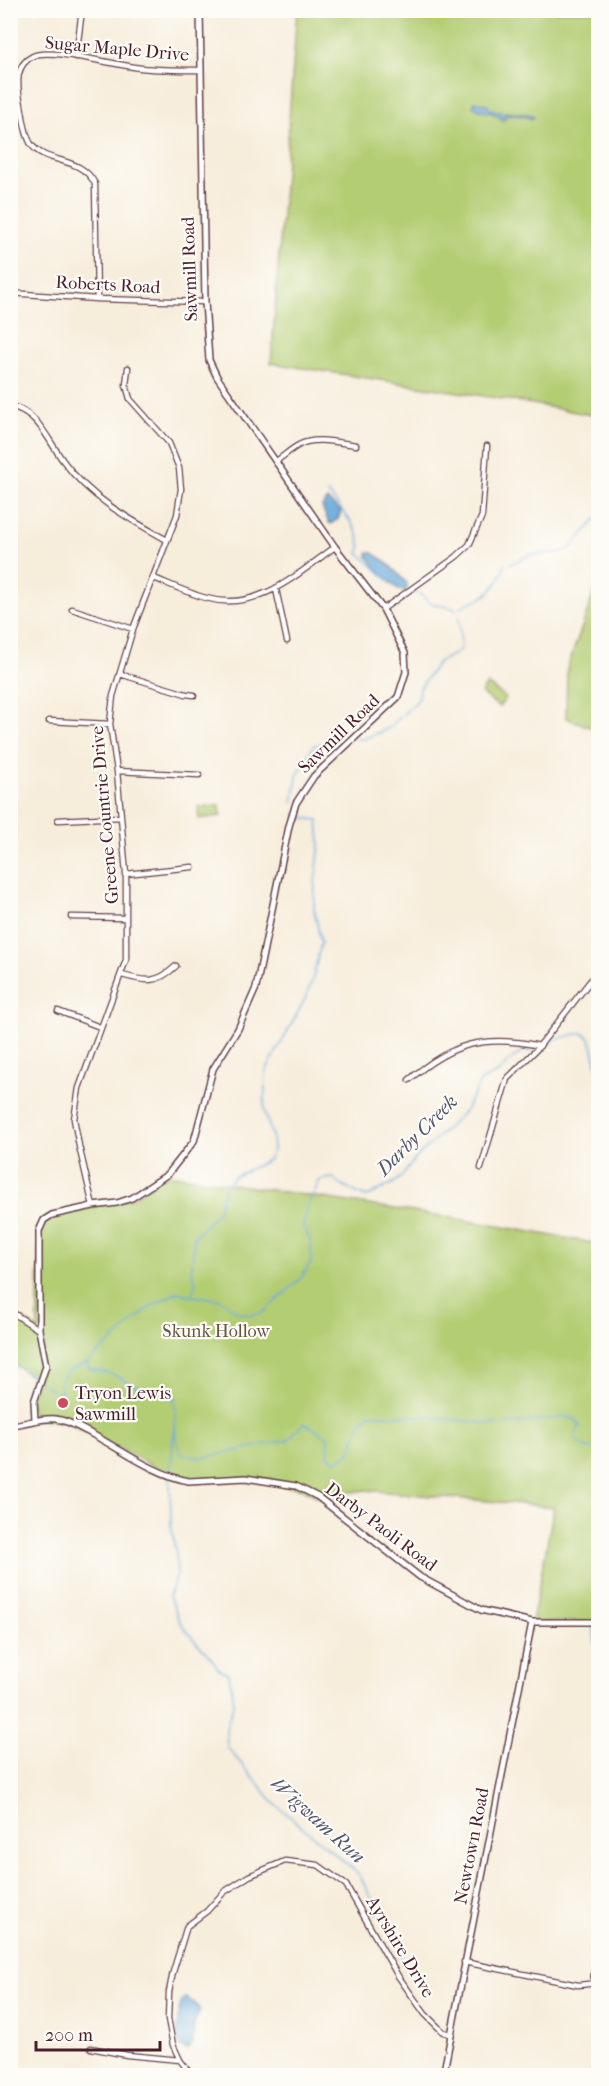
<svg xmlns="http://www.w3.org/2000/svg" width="609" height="2086" font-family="'IM FELL French Canon',serif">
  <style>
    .green { fill: #b3cd73; stroke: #7e764f; stroke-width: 1.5 }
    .water { fill: #66a9db; stroke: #586483; stroke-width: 1.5 }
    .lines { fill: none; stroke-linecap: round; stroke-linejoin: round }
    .stream { stroke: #66a9db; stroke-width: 1.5 }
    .minor-casing { stroke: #643e45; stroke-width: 7 }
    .tertiary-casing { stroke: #643e45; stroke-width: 8 }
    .minor { stroke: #fff; stroke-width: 4.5 }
    .tertiary { stroke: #fff; stroke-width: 5 }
    .poi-dot { fill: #d1495b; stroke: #fdfcf7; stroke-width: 2 }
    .labels { text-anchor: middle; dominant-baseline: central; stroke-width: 4.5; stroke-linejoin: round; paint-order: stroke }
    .street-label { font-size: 18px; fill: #4a1f2b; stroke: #fdfcf7 }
    .park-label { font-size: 18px; fill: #6a5341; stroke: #fdfcf7 }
    .poi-label { font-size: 18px; fill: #4a1f2b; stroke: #fdfcf7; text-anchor: start }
    .water-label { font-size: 20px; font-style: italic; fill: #555671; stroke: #fdfcf7 }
  </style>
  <rect width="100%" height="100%" fill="#fdfcf7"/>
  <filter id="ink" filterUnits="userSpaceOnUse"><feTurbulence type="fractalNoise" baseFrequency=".0167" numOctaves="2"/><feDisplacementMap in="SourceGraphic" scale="12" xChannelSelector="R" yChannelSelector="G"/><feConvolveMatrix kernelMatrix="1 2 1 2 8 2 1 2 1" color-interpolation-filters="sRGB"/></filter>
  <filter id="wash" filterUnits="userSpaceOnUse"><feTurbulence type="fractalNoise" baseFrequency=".008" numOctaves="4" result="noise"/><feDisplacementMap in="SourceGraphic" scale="24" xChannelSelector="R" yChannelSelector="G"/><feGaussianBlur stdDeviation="1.35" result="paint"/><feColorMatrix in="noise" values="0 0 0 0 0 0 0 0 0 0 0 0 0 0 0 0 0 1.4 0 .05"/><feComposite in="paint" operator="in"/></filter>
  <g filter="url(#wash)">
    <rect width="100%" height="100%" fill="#f7eddb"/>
    <!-- green -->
    <path class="green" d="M297,11H598V416L516,401L271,363Z
      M598,582V730L566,718L567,669Z
      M487,684L506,698L499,707L481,693Z
      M220,805L221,816L199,819L198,808Z
      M168,1174L453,1218L598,1244V1622H532L554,1507L365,1490L318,1497L303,1489L246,1478L180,1480L65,1421L35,1420L29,1400L38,1381L11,1362V1311L38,1330L39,1231L44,1220L52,1215L132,1198Z"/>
    <!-- water -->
    <path class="water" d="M475,101L488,105L489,108L500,112L529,114L534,117L531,119L524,116L507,115L503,120L495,114L479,110L473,106Z
      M327,500L341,511L338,519L331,524L329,523L322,507Z
      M371,552C385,559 396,572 407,583V590L402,591C389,585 377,568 368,557V553Z
      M185,1998L195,2003L200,2011L194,2024L193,2044L187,2050L180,2047C176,2037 176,2005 185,1998Z"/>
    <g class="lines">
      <!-- stream -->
      <path class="stream" d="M328,493C339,507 367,536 359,553L388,580
        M510,564L530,555L561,552L570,549L598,517
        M411,591L421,595L430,603L456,609
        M460,609C466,602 469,603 477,600C493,593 500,580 505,565
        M356,739H363L389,728L418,700L420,688L438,662L455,654L461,648L459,616
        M293,803L297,776L314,745L348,741
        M537,1051L542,1050L555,1039L582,1033L590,1038L598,1069
        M10,1292L12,1298L10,1305
        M191,1296L196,1283L192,1272L194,1237L217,1213L225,1187L234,1177L268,1160L273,1151L272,1136L264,1110L266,1071L305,999L313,978L321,943L314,909L315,883L320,844L318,820L297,817L296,813
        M10,1362L40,1381
        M87,1364L89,1369L112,1374L136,1386L175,1400C177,1419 171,1438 183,1455L201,1458L288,1440L304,1423L327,1436L329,1445L328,1456L336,1461C356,1454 352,1442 359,1426C361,1422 366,1418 369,1414L430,1417L503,1425L566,1417L575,1419L580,1425L574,1439L586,1448L598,1449
        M44,1384L56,1393H61L60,1384L67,1371L87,1363L150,1307L178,1292L191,1296L220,1299L239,1313L251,1315L264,1312L301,1278L311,1262V1242L303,1227L307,1207L320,1180L333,1178L342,1186L366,1197L394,1183L403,1175L415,1159L464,1112L481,1081L499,1072L509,1061L523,1051H532
        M170,1474L174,1431
        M170,1478L171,1524L176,1555L177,1574L169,1596L180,1622L196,1642L210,1656L219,1669L229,1674L234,1702L226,1729L227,1747L276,1805L359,1874L408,1972
        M593,1619L598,1612
        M593,1623L598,1667"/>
    </g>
  </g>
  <g filter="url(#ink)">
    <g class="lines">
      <defs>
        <path id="minor" d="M76,57L82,10
          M10,293L97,299L205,302
          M97,299L95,184C81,155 45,165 31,144C24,133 23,113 20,100C17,83 15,65 33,56C49,47 120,66 141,68C161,70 181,70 200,70
          M10,406C39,412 48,441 64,462C90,498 129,519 167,540
          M276,461C284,456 291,449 299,445C315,436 339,443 356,445
          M154,578C171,585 188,593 206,598C257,613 297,574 335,547
          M276,589L287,641
          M72,609L133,629
          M383,609L456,557L469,545L482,516L487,446
          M120,674L186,694L194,695
          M49,721L110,724
          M117,771L199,775
          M58,820L120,817
          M126,874L192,867
          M71,917L126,918
          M122,975C146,982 157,984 176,966
          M58,1011L100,1027
          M409,1080C451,1043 485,1034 540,1046
          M481,1168L507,1079L537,1049L591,980L598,974
          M93,1206L79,1146L74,1119L79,1088L126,960V874L117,771L110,724L113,696L133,629L177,515L181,489L179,468L169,443L130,399L126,385L128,368
          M10,1311L39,1330
          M464,1962L578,1985L598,1983
          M593,1984L594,1971L598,1965
          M91,2048L127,2055L180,2060
          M192,2076L180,2060L173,2045L168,2019L169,1992L173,1972L187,1926L207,1911L224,1892L249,1876L285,1861L318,1865L346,1885L398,1976L425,2014L443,2032L450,2034
          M490,2076V2075"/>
        <path id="tertiary" d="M35,1420L34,1402L46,1366L39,1330V1231L44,1220L52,1215L93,1206L117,1203L132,1198L168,1174L194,1141L213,1069L238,1029L256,988L289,826L296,803L314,776L398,697L406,672L405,653L383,609L335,547L217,377L209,360L205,302L200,10
          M10,1425C26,1424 41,1417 56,1419C66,1420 77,1426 86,1431C118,1447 154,1475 189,1481L246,1478L296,1486L318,1497L420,1577L481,1610L532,1622H598
          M443,2076L532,1622"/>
      </defs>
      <!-- minor casing -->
      <use href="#minor" class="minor-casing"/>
      <!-- tertiary casing -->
      <use href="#tertiary" class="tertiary-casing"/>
      <!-- minor -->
      <use href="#minor" class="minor"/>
      <!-- tertiary -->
      <use href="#tertiary" class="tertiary"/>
    </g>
  </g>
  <!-- markers -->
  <circle class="poi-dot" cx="63" cy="1403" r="6"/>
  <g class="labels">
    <!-- street labels -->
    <g class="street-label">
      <text transform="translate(117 49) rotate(5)">Sugar Maple Drive</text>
      <text transform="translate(190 269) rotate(-92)">Sawmill Road</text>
      <text transform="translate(108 285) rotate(3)">Roberts Road</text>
      <text transform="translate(339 734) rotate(-44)">Sawmill Road</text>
      <text transform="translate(105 815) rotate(-95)">Greene Countrie Drive</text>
      <text transform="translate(381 1527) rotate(37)">Darby Paoli Road</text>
      <text transform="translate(472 1846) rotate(-79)">Newtown Road</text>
      <text transform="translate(400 1947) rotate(59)">Ayrshire Drive</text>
    </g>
    <!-- park labels -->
    <g class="park-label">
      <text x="216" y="1331">Skunk Hollow</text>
    </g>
    <!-- poi labels -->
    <g class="poi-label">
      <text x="75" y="1393">Tryon Lewis<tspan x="75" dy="21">Sawmill</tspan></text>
    </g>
    <!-- water labels -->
    <g class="water-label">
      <text transform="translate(417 1135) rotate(-45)">Darby Creek</text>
      <text transform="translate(318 1820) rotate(42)">Wigwam Run</text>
    </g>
  </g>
  <!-- margin -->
  <rect width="609" height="2086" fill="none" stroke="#fdfcf7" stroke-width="36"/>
  <!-- scale -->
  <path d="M36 2041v9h124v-9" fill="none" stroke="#4a1f2b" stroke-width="3"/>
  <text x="45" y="2041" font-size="18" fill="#4a1f2b" stroke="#fdfcf7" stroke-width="4.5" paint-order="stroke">200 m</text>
</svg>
